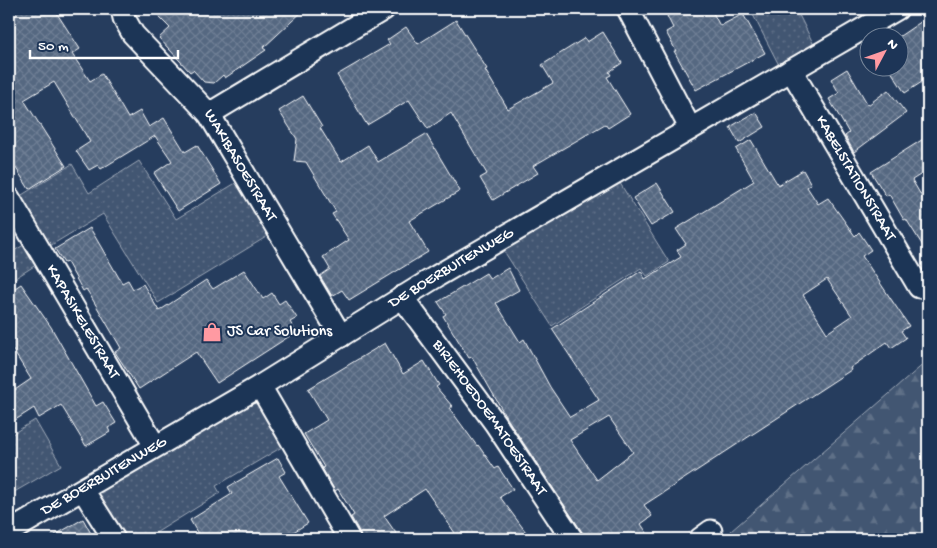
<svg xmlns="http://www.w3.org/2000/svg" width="937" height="548" font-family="'Gochi Hand',sans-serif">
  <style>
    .green { fill: url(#green-dots); stroke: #a0aab8 }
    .forest { fill: url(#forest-firs); stroke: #a0aab8 }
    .building { fill: url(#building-cross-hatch); stroke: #fff; fill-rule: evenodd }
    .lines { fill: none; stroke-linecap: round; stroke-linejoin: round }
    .minor-casing { stroke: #fff; stroke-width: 25 }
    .minor { stroke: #1d3557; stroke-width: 21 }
    .labels { text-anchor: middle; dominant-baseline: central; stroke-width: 4; stroke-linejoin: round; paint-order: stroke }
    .street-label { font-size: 16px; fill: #fff; stroke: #1d3557 }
    .poi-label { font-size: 16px; fill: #fff; stroke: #1d3557; text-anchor: start }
  </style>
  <defs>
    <pattern id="green-dots" width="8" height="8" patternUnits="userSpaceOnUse" patternTransform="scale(1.25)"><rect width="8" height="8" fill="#425672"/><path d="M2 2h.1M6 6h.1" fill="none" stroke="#5e6f87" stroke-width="1.8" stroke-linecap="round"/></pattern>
    <pattern id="forest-firs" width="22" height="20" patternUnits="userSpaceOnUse" patternTransform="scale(1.25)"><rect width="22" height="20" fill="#425672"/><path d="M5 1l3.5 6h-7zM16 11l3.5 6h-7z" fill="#5e6f87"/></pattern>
    <pattern id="building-cross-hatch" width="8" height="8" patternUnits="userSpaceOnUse" patternTransform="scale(1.25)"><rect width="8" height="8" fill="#556781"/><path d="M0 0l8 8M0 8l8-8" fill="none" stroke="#6e7e94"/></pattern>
  </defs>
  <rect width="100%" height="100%" fill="#263d5e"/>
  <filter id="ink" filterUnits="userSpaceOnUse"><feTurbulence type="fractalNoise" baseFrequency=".02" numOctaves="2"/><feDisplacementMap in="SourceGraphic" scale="10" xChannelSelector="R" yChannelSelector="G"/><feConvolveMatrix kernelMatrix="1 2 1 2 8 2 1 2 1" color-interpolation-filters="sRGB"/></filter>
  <g filter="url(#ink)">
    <!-- green -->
    <path class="green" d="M750,9H796L815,47L780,67Z
      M139,161L176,219L239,181L271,234L158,303L103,214L48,247L17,198L72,164L89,193Z
      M618,180L669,262L647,276L641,268L552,326L502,248Z
      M27,243L39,263L9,282V254Z
      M248,402L261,405L287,444L216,486L220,493L146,539H122L99,503V494L107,483Z
      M35,420L61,465L9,495V436Z"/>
    <!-- forest -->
    <path class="forest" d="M926,362L928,365V539H736L731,531Z"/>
    <!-- building -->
    <path class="building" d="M9,9H54L80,49L72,54L90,81L102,74L128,118L140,111L149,127L164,118L185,152L197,145L221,184L178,211L154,173L172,161L155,136L101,169L98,165L89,170L76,151L90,142L54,82L24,100L66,166L29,189L9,157Z
      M151,9H305L263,48L266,50L225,78L223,75L214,83L204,82L193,70L190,72L159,38L170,28Z
      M679,9H711L720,26L743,14L765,53L696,90L674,51H676L666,32L673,28L667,16Z
      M928,17V78L905,93L889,68H900V36Z
      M456,20L487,69L485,70L508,109L553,83L542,65L585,38L587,42L603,32L622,63L609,72L611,75L607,77L630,114L608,128L605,124L533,166L538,173L493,200L480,178L487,174L451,113L428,129L409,100L367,125L337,75L390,44L387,40L406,27L418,44Z
      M847,69L868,105L888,90L906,113L854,152L845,136L849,133L829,99L839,93L831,79Z
      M303,96L322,127L320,128L341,162L368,145L378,162L426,134L460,191L409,221L428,252L349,300L342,290L332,296L320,276L330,269L323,257L349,240L332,214L336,212L306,162L294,161L297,139L279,111Z
      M756,112L765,127L739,143L730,127Z
      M928,136V170L912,180L928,207V254L906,219L904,220L889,194L886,196L871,172Z
      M751,140L778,185L803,170L811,184L807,187L818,204L828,198L855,236L859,232L871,250L862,256L909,326L901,331L906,338L891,348L887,342L850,368L851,370L644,505L652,516L641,524L651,539H584L582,532L505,415L472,357L469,358L443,316L446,314L438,302L486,273L490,279L508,268L519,290L496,303L520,342L524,339L550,387L570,417L599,400L552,329L641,271L645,279L681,257L677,250L686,244L676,229L754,181L736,149ZM827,279L852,316L827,333L803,295ZM609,417L633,452L597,480L570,440Z
      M657,183L675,212L651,226L633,198Z
      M90,228L122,283L128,280L133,289L143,284L159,311L206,280L213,289L244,270L263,299L272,293L279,304L285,300L297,318L290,322L296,332L217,383L196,352L139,389L115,352L121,348L90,295L86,289L83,291L67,262L64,263L55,249Z
      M21,284L51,327L96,406L103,402L116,423L108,428L110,432L86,446L61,405L39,418L34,408L9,424V394L31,379L9,344V292Z
      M385,343L403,374L424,361L439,385L436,387L452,406L450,409L477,446L478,445L495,469L498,467L513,489L500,497L531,539H459L425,489L384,516L400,539H361L360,533L351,517L354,515L338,489L335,491L322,468L324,467L304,434L327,420L308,389Z
      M278,458L286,472L279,476L308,523L282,539H201L190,520L232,494L228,487Z
      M83,519L94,539H48Z"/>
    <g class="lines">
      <defs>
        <g id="minor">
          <path id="s1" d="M122,9L124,18L133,34L209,114L341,336"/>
          <path d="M628,9L690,128"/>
          <path id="s2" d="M791,70L919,287"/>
          <path d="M209,114L384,9"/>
          <path id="s3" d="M9,198L155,446"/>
          <path id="s4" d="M402,297L495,423L572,539"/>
          <path d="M260,386L349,539"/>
          <path d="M83,490L114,539"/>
          <path id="s5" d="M9,532L260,386L437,276L897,9"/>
          <path d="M700,539L711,531"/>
        </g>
      </defs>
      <!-- minor casing -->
      <use href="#minor" class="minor-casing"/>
      <!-- minor -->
      <use href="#minor" class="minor"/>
    </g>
  </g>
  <!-- icons -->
  <defs>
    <symbol id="shop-bare" viewBox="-9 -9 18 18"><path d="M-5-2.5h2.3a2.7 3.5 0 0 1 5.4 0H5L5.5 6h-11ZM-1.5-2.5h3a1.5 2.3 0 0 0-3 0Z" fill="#ff9aa2" stroke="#1d3557" stroke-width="2.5" paint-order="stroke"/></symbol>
  </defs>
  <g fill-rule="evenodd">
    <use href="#shop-bare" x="198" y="318" width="28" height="28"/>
  </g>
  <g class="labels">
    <!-- street labels -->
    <g class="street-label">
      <text stroke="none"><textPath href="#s1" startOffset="198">WAKIBASOESTRAAT</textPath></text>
      <text stroke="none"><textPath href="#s2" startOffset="126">KABELSTATIONSTRAAT</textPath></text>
      <text stroke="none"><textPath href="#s5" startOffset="515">DE BOERBUITENWEG</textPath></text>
      <text stroke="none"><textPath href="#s3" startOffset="144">KAPASIKELESTRAAT</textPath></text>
      <text stroke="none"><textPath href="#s4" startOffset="149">BIRIEHOEDOEMATOESTRAAT</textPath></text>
      <text stroke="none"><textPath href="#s5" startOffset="110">DE BOERBUITENWEG</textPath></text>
    </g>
    <!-- poi labels -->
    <g class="poi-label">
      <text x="227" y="332">JS Car Solutions</text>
    </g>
  </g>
  <!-- margin -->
  <rect width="937" height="548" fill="none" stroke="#1d3557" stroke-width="30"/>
  <rect x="15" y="15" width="907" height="518" fill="none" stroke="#fff" stroke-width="2" filter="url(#ink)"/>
  <!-- north arrow -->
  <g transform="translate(884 52) rotate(49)"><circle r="24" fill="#1d3557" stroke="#77869a"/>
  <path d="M0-4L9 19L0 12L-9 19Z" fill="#ff9aa2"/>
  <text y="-8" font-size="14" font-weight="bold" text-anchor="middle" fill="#ffffff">N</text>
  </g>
  <!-- scale -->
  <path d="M30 50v8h148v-8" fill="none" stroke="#ffffff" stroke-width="2.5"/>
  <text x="38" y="50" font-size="15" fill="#ffffff" stroke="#1d3557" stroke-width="4" paint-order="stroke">50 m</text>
</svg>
